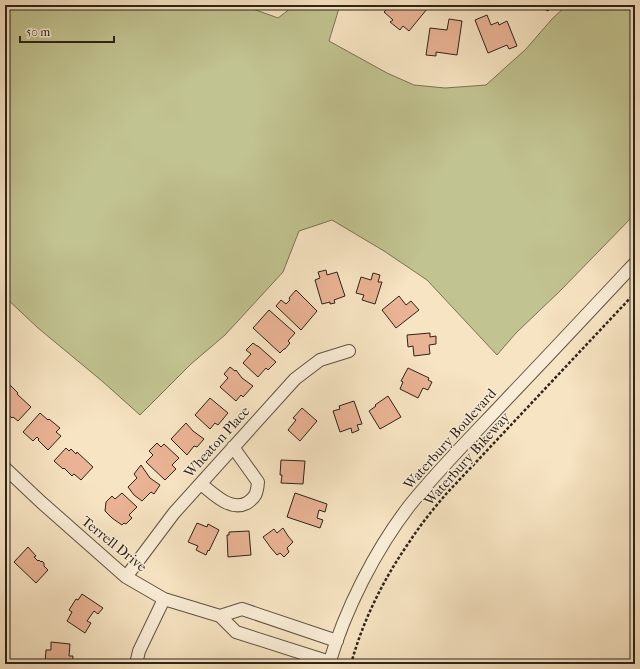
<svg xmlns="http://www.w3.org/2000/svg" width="640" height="669" font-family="'IM FELL French Canon',serif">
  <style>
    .green { fill: #c1c390; stroke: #777354 }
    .building { fill: #eab395; stroke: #2d2319 }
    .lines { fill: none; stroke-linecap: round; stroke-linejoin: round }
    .minor-casing { stroke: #605343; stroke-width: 14 }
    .path { stroke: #2d2319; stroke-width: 2.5; stroke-dasharray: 3 2; stroke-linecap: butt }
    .minor { stroke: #faedd7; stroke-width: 12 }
    .labels { text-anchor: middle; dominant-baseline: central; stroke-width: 3; stroke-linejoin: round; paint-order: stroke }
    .street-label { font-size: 14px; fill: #2d2319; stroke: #faedd7 }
  </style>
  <rect width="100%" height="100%" fill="#f7e4c2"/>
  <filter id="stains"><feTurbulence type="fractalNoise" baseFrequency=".005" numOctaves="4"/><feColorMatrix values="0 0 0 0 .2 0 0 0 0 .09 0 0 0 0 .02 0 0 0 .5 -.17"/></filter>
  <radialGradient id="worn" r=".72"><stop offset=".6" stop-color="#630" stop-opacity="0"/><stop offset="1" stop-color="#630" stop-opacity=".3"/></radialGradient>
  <!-- green -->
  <path class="green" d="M5,5H237L256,10L278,18L295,5H340L329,41L387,73L414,85L445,88L486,85L526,49L552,19L567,5H635V214L560,291L516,333L497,355L427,280L384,251L332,220L299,231L283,272L225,335L191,364L140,415L102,381L38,328L5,297Z"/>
  <!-- building -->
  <path class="building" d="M388,5H422L427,9L409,31L403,26L400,30L390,22L393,20L384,12L386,10L385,9Z
    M537,5H556L554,8L551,6L548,11Z
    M487,15L491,25L498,22L499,25L507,21L517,46L509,49L507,45L488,53L475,20Z
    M449,19L462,21L457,55L436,52V56L426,55L430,28L447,30Z
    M326,270L327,275L337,272L345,296L334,300L335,303L330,304V302L322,304L315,280L320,278L318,272Z
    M373,273L380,275L378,282H382L375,304L362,300L364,295L356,293L361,277L371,280Z
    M296,290L317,311L301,330L276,306L281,300L286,304L290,300L289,298Z
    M399,296L406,305L411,301L419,310L396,328L382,310Z
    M269,310L295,333L288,341L290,343L285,349H284L280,353L253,328Z
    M430,333V337L436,336V344L429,345L430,354L414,356L413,346L408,347L407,335Z
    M253,343L257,346H258L276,362L268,370L266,368L258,377L243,363L251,354L246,350Z
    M230,367L235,371L236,370L242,378L253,386L243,397L241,395L236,401L220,387L228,378L224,374Z
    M408,368L429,378L428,380L432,382L428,390L423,388L418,398L400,389L403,382L401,381Z
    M9,384L18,393L17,394L31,407L18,421L13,417L12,418L6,413L7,412L5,410V389Z
    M388,396L401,417L380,429L369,411L376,406L375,405Z
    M210,398L228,413L218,425L215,423L210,429L195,415Z
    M354,401L362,424L357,425L359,430L352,433L351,428L340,432L333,411L340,409L339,406Z
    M302,408L317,421L300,441L288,430L296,420L293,418Z
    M40,413L48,420L49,419L60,428L56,432L61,436L48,450L38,440L39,439L37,437L33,441L23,432Z
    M186,423L193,431L204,439L197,447L194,446L187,455L171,439Z
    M157,443L161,447L164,444L179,458L172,465L176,469L165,480L146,462L153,455L149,451Z
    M66,448L69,451L71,449L76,454L77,452L93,467L81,480L74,474L72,476L64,468L63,469L54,461Z
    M281,460L305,461L303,484L281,483L282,475H280Z
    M141,465L150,478L160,485L154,494L151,492L142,501L134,495L128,487L137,478L134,474Z
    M122,493L137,507L129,515L132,518L126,524L124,523L122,525L112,518L105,511L106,502L112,496L115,499Z
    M295,493L327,504L325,512L319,510L317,518L323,520L320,528L287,517Z
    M197,523L207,527L208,524L219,530L209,551L208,550L206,555L196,550L198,546L188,542Z
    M283,528L288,536L293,542L287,548L289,552L284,557L280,553L277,555L271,548L263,537L274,529L277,533Z
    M249,531L251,555L228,557L227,535H229V532Z
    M28,547L36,556L34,557L38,561L39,560L41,562L42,561L44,563V566L48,570L36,583L14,562Z
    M82,594L103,608L98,614L94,611L87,621L91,623L85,633L67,621L72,612L69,610L76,599L78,600Z
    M51,642L70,644L69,656H73L72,664L45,663L46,650H51Z"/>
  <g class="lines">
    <defs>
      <path id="minor" d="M5,468L41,502L126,577L164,599L220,616L236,632L330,662
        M201,484C213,493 230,512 247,503C256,497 257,493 258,482L233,447
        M126,577L174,513L295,379L320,360L349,351
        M220,616L242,609L337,641
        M136,664L139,651L164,599
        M329,664C345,610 375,550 410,505C439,469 472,436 504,402C548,356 591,310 635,263"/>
    </defs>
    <!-- minor casing -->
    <use href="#minor" class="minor-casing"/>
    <!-- path -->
    <path class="path" d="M351,664C363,620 384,578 410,541C421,524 434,508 447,493L635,293"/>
    <!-- minor -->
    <use href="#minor" class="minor"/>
  </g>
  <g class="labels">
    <!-- street labels -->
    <g class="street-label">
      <text transform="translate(450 439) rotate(-48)">Waterbury Boulevard</text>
      <text transform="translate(217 442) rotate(-48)">Wheaton Place</text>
      <text transform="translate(467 459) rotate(-48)">Waterbury Bikeway</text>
      <text transform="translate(114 544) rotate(39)">Terrell Drive</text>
    </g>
  </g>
  <!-- margin -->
  <rect width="640" height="669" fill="none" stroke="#f7e4c2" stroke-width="20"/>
  <rect x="6" y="6" width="628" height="657" fill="none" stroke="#2d2319" stroke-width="2"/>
  <rect x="10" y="10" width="620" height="649" fill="none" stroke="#2d2319"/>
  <!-- scale -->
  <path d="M20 36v6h94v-6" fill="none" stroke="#2d2319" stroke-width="2"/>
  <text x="26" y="36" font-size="12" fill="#2d2319" stroke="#faedd7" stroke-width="3" paint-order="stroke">50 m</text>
  <rect width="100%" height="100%" filter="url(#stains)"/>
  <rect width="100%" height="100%" fill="url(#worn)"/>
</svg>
